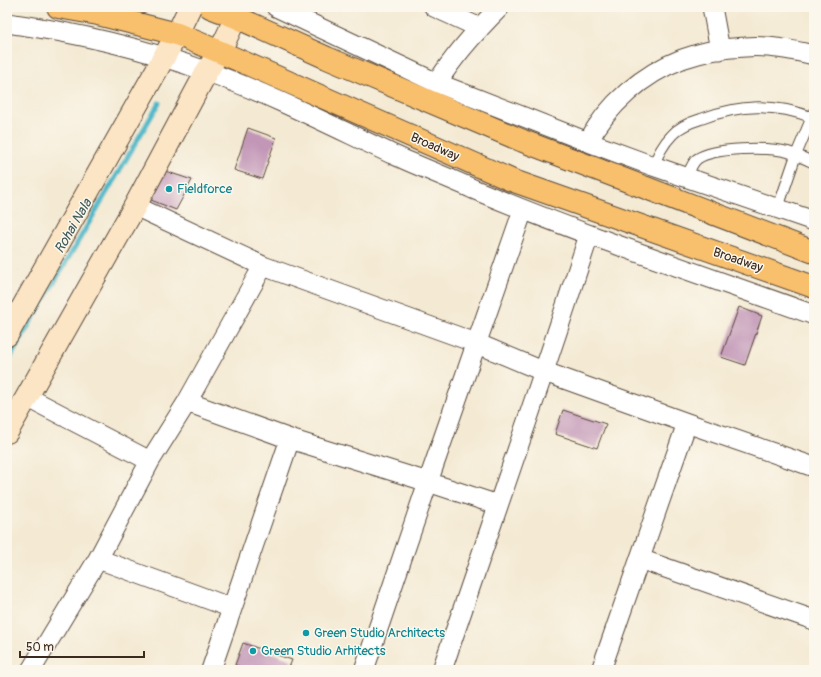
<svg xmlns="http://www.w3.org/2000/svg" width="821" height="677" font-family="Pangolin,sans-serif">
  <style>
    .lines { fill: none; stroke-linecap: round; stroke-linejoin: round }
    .stream { stroke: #4cb7c9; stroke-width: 5 }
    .building { fill: #c296b7 }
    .lane-casing { stroke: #574739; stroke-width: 12 }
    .street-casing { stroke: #574739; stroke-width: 21 }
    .secondary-casing { stroke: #574739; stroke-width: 24 }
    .primary-casing { stroke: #574739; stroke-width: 24 }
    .lane { stroke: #fff; stroke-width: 10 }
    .street { stroke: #fff; stroke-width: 19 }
    .secondary { stroke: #fce5c4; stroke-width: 22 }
    .primary { stroke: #f8bf6c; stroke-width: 22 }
    .culture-dot { fill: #0f9aa8; stroke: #fbf7ec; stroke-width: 1.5 }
    .labels { text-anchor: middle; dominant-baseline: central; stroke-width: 3; stroke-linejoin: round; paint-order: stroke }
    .street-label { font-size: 13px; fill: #3b2a1e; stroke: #fbf7ec }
    .culture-label { font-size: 13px; fill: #0d838f; stroke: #fbf7ec; text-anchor: start }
    .water-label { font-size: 14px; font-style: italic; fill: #415b5a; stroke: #fbf7ec }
  </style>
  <rect width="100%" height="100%" fill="#fbf7ec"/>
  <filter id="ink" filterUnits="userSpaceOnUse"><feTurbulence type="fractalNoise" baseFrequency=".025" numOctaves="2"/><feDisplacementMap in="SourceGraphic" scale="8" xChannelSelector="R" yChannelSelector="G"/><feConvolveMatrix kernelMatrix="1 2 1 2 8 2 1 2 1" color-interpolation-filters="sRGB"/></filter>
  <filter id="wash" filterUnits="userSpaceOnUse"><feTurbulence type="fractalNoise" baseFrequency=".012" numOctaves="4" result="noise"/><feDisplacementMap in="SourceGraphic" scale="16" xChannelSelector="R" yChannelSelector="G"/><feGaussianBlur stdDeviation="0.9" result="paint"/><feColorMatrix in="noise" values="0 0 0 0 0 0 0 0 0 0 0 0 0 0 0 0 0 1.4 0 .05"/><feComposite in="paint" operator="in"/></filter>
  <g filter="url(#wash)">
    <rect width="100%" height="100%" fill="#f4ead4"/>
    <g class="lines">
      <!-- stream -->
      <path class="stream" d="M7,363L159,103"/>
    </g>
    <g id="blocks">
      <!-- building -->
      <path class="building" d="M248,128L276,138L262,179L234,170Z
        M162,170L192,180L176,210L146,198Z
        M739,307L762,316L745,365L721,357Z
        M563,410L606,424L597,448L555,434Z
        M243,643L292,660L288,670H249L235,665Z"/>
    </g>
  </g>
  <g filter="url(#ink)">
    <use href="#blocks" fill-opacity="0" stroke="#574739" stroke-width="1"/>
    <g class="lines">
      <defs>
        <path id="lane" d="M653,166C658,155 663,144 672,135C679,127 691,122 701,119C740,104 775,103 814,118
          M687,177C689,172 692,163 697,159C714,147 769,147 788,152C797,155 806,159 814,163
          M778,208L796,155L814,112"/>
        <path id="street" d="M276,7L437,83L588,142L653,166L814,221
          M434,7L480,28
          M712,7L720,50
          M7,23C73,32 146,49 208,72C272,95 332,126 394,155C420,167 447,177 473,189C585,236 700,274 814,315
          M437,83C454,55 477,30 500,7
          M588,142C607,105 643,74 682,59C701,52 724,48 745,47C768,45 792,50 814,55
          M135,206L263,266L476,343L545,372L687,423L814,467
          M27,397L150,461
          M187,402L290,439L428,482L498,505
          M98,559L232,608
          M640,559L814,620
          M31,670L98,559L150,461L187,402L263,266
          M211,670L290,439
          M364,670L428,482L523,210
          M442,670C491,525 542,381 589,235
          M601,670L687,423"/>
        <path id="secondary" d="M7,335L177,34L190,7
          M7,432L135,206L207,71C219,52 233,30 237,7"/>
        <path id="primary" d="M58,7L98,14L177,34L220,52L511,180L814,287
          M210,7L236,17L327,58L523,141L814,252"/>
      </defs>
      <!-- lane casing -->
      <use href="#lane" class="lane-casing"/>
      <!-- street casing -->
      <use href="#street" class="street-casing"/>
      <!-- secondary casing -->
      <use href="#secondary" class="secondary-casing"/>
      <!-- primary casing -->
      <use href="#primary" class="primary-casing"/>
      <!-- lane -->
      <use href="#lane" class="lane"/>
      <!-- street -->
      <use href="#street" class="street"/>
      <!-- secondary -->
      <use href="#secondary" class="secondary"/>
      <!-- primary -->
      <use href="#primary" class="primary"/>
    </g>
  </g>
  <!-- markers -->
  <g class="culture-dot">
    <circle cx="169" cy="189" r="4"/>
    <circle cx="306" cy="633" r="4"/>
    <circle cx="253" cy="651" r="4"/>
  </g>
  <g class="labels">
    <!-- street labels -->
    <g class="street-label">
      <text transform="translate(435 147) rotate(24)">Broadway</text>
      <text transform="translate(738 260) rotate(19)">Broadway</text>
    </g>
    <!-- culture labels -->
    <g class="culture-label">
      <text x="177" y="189">Fieldforce</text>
      <text x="314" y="633">Green Studio Architects</text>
      <text x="261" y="651">Green Studio Arhitects</text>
    </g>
    <!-- water labels -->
    <g class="water-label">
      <text transform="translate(73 226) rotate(-60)">Rohai Nala</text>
    </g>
  </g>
  <!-- margin -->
  <rect width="821" height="677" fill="none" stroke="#fbf7ec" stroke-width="24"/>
  <!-- scale -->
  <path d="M20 651v6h124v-6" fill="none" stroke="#3b2a1e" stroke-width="2"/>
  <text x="26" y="651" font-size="12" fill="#3b2a1e" stroke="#fbf7ec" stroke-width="3" paint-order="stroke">50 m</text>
</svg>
